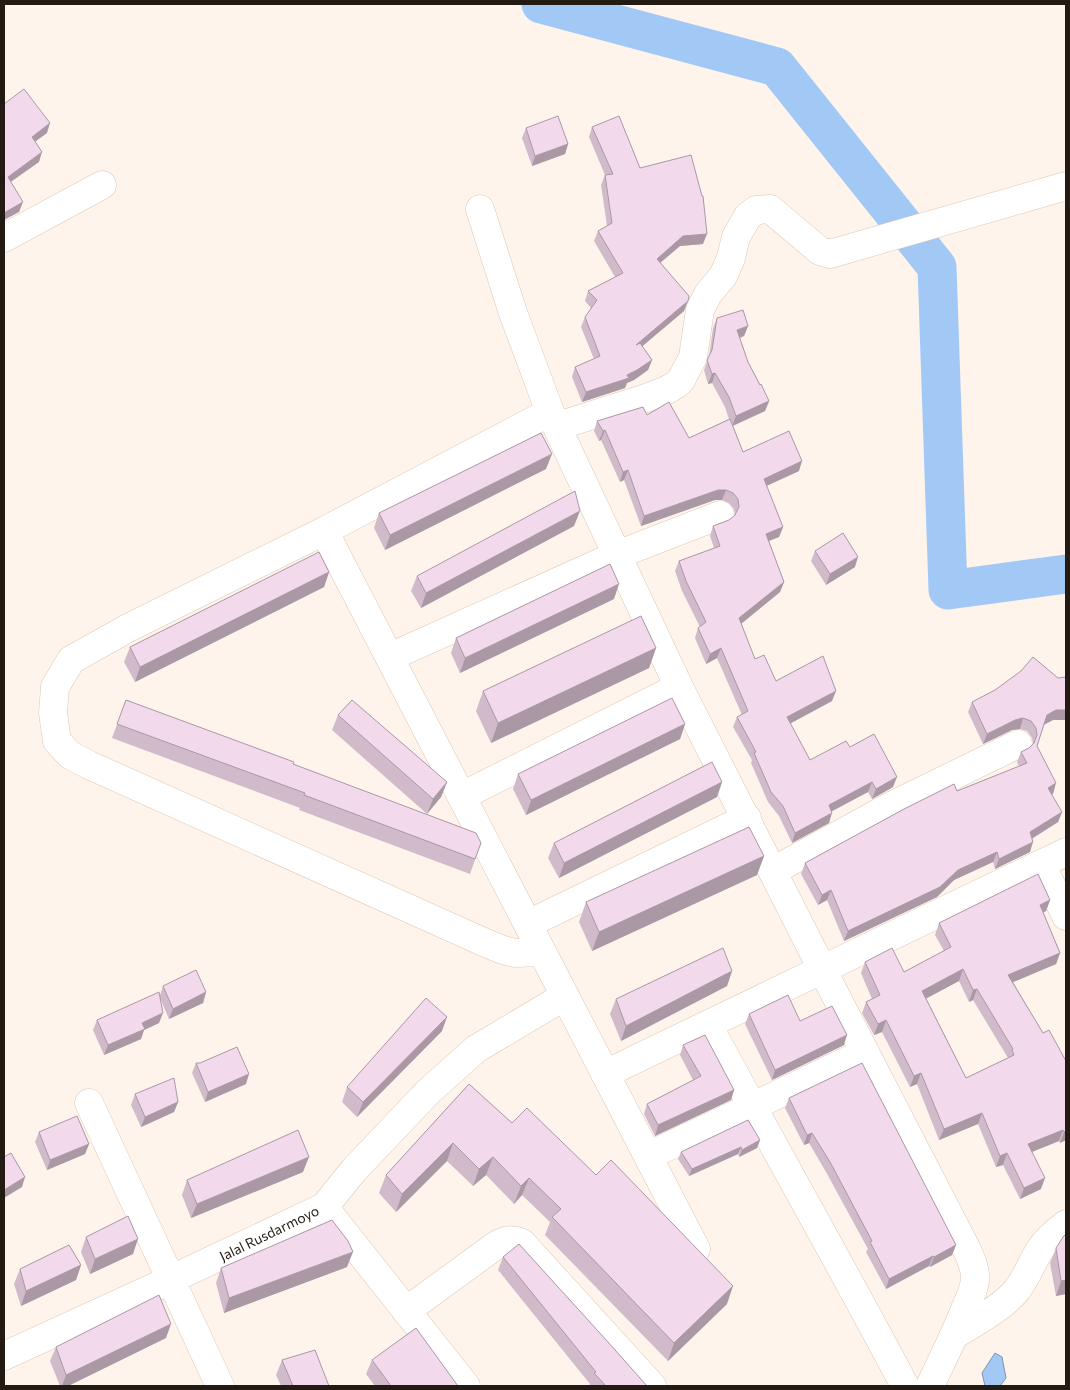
<svg xmlns="http://www.w3.org/2000/svg" width="1070" height="1390" font-family="Commissioner,sans-serif">
  <style>
    .water { fill: #a2c9f6; stroke: #7c95b2 }
    .lines { fill: none; stroke-linecap: round; stroke-linejoin: round }
    .river { stroke: #a2c9f6; stroke-width: 39 }
    .minor-casing { stroke: #dec7b2; stroke-width: 29 }
    .minor { stroke: #fff; stroke-width: 28 }
    .wall { fill: #d1bbcb; fill-rule: evenodd }
    .shaded-wall { fill: #aa98a5 }
    .building { fill: #f3d9ec; stroke: #aa98a5; fill-rule: evenodd }
    .labels { text-anchor: middle; dominant-baseline: central; stroke-width: 4.5; stroke-linejoin: round; paint-order: stroke }
    .street-label { font-size: 14px; fill: #231b13; stroke: #fff }
  </style>
  <rect width="100%" height="100%" fill="#fef4ec"/>
  <!-- water -->
  <path class="water" d="M995,1353L1002,1357L1006,1378L1000,1386H985L982,1373Z"/>
  <g class="lines">
    <!-- river -->
    <path class="river" d="M541,4L777,67L937,267L948,590L1066,574"/>
    <defs>
      <path id="minor" d="M480,209L513,313L550,412L617,555L679,687L822,969L967,1250C971,1259 976,1270 975,1280C974,1290 969,1300 965,1309C955,1335 942,1360 930,1386
        M4,238L102,185
        M558,426L646,398L667,390L677,384L681,380L693,357L700,310L708,294L723,276L731,258L736,237L748,216L756,210L770,209L820,251L830,254L1066,186
        M324,531L696,1249
        M390,657L617,555L720,515
        M462,796L679,687
        M1041,864L1066,916
        M773,871L893,805L1018,744
        M528,924L747,818
        M542,952L515,953L503,950L488,944L89,765L70,755L57,741L53,713L55,687L71,660L130,627L324,531L550,412
        M708,1025C773,1146 841,1265 905,1386
        M605,1074L1066,852
        M89,1103L220,1386
        M648,1156L752,1107L865,1052
        M324,1207L466,1386
        M406,1311L495,1246C505,1240 511,1238 522,1243L652,1386
        M956,1334C973,1324 1003,1307 1016,1291C1027,1278 1031,1263 1041,1248C1047,1239 1057,1231 1066,1224
        M4,1356L157,1286L324,1207L354,1170L428,1092L476,1049L565,996"/>
    </defs>
    <!-- minor casing -->
    <use href="#minor" class="minor-casing"/>
    <!-- minor -->
    <use href="#minor" class="minor"/>
  </g>
  <!-- wall -->
  <path class="wall" d="M592,127L640,168L703,244L680,246L660,263L684,311L642,346L652,360L648,370L634,380L627,383L625,388L582,402L572,377L575,367L594,359L581,327L585,317L591,308L585,301L588,291L615,277L594,241L598,231L607,226L601,185L605,175L589,137Z
    M526,128L568,144L565,154L532,166L522,138Z
    M717,318L748,326L744,336L740,338L748,362L769,401L765,411L733,426L743,452L799,471L766,486L783,527L779,537L769,541L784,582L780,592L741,624L755,659L776,681L832,701L790,723L810,760L850,747L893,787L872,799L868,792L831,811L829,823L792,843L779,816L768,802L751,763L752,760L733,727L737,717L742,715L717,658L706,664L695,638L698,628L700,627L682,591L675,571L679,561L714,548L710,536L713,526L729,520L735,515L734,509L729,503L722,500H715L641,526L624,480L620,482L601,440L599,441L594,431L597,421L647,415L689,438L729,419L725,407L712,383L708,384L704,370L709,357L713,328Z
    M546,469L385,550L374,528L379,513Z
    M574,526L421,608L411,591L417,576Z
    M815,551L855,567L826,585L811,561Z
    M329,572L324,587L135,682L124,662L130,647Z
    M614,599L460,673L451,653L456,638Z
    M656,648L649,668L491,743L476,711L483,691Z
    M1066,677V720H1053L1044,725L1037,746L1053,794H1051L1062,812L1058,822L1032,839L1030,852L995,869L993,862L954,880L937,897L844,941L827,900L818,905L801,874L805,863L957,791L1019,766L1017,762L1021,752L1029,748L1033,744L1032,738L1027,731L1020,729L1012,730L983,744L968,712L972,702L1058,678Z
    M126,700L481,843L470,874L299,810L300,808L112,738Z
    M338,715L447,782L441,797L427,814L332,730Z
    M685,724L680,739L526,815L513,789L518,774Z
    M722,782L717,797L559,878L548,858L554,843Z
    M764,856L757,875L592,951L579,922L586,902Z
    M1050,900L1046,911L1043,912L1060,953L1056,964L1013,982L1043,1033L1066,1061V1140L1060,1143L1059,1141L1032,1152L1041,1189L1020,1199L1003,1165L996,1167L978,1124L939,1140L917,1084L910,1087L882,1032L874,1035L862,1013L866,1002L872,999L861,973L865,962L904,972L944,951L935,935L939,923ZM959,981L969,1002L973,1000L1008,1058L966,1078L926,998Z
    M732,971L727,986L621,1041L610,1014L616,999Z
    M163,986L206,992L203,1003L169,1019L160,998L159,1023L144,1030L141,1039L104,1055L93,1030L97,1020L160,995Z
    M749,1014L800,1021L844,1045L772,1080L745,1024Z
    M442,1031L357,1117L342,1102L347,1087Z
    M683,1045L734,1090L731,1100L655,1136L644,1114L647,1104L693,1080L680,1055Z
    M196,1063L246,1084L205,1102L192,1073Z
    M469,1084L512,1123L727,1304L668,1361L545,1235L550,1222L522,1195L514,1204L486,1175L473,1186L447,1161L396,1212L379,1193L386,1175Z
    M135,1094L178,1102L174,1112L141,1127L131,1105Z
    M789,1098L956,1245L952,1255L930,1267L929,1266L886,1289L866,1252L868,1249L826,1172L809,1143L804,1145L785,1108Z
    M39,1132L89,1144L85,1154L47,1170L35,1142Z
    M760,1140L757,1148L739,1157L738,1154L689,1176L678,1159L681,1152Z
    M303,1172L191,1218L182,1195L187,1180Z
    M1066,1234V1294L1056,1296L1050,1263L1056,1248Z
    M86,1237L133,1254L90,1274L81,1252Z
    M503,1257L647,1386H589L590,1384L498,1270Z
    M81,1265L76,1280L21,1306L14,1284L20,1269Z
    M347,1267L224,1313L216,1283L221,1268Z
    M166,1338L68,1386H60L50,1361L56,1347Z
    M282,1360L329,1386H281L276,1375Z
    M372,1360L458,1386H375L366,1374Z"/>
  <!-- shaded-wall -->
  <path class="shaded-wall" d="M50,123L47,133L28,147L32,137Z
    M568,144L565,154L532,166L535,156Z
    M42,152L39,162L5,186L8,177Z
    M23,202L19,212L4,220V213Z
    M707,234L703,244L680,246L653,269L657,259L683,236Z
    M688,301L684,311L632,355L636,345Z
    M748,326L744,336L733,340L737,330Z
    M652,360L648,370L634,380L627,383L625,388L582,402L586,392L627,375Z
    M715,373L712,383L708,384L712,374Z
    M769,401L765,411L732,426L736,416Z
    M605,430L601,440L599,441L603,431Z
    M552,454L546,469L385,550L390,535Z
    M802,461L799,471L760,489L764,479Z
    M628,470L624,480L620,482L623,472Z
    M718,490H726L722,500H715L641,526L644,516Z
    M580,511L574,526L421,608L426,593Z
    M783,527L779,537L763,543L766,534Z
    M858,557L855,567L826,585L830,574Z
    M329,572L324,587L135,682L140,667Z
    M784,582L780,592L736,628L739,618Z
    M619,584L614,599L460,673L465,658Z
    M656,648L649,668L491,743L498,723Z
    M721,648L717,658L706,664L710,654Z
    M836,691L832,701L784,727L787,717Z
    M1056,710H1066V720H1053L1043,725L1047,715Z
    M1023,718L1020,729L1012,730L983,744L987,734L1015,720Z
    M685,724L680,739L526,815L531,800Z
    M897,777L893,787L872,799L876,789Z
    M447,782L441,797L427,814L433,799Z
    M722,782L717,797L559,878L564,863Z
    M872,782L868,792L825,815L829,805Z
    M1056,783L1053,794L1044,799L1048,788Z
    M1062,812L1058,822L1026,842L1030,832Z
    M832,813L829,823L792,843L795,833Z
    M1033,842L1030,852L995,869L999,859Z
    M997,852L993,862L954,880L937,897L844,941L848,931L958,870Z
    M764,856L757,875L592,951L599,932Z
    M831,890L827,900L818,905L822,895Z
    M1050,900L1046,911L1036,916L1040,905Z
    M1060,953L1056,964L1004,986L1008,975Z
    M963,969L959,981L918,1003L922,991Z
    M732,971L727,986L621,1041L626,1026Z
    M977,989L973,1000L969,1002L973,990Z
    M206,992L203,1003L169,1019L173,1009Z
    M163,1013L159,1023L144,1030L141,1039L104,1055L108,1045L142,1023Z
    M447,1017L442,1031L357,1117L363,1102Z
    M886,1020L882,1032L874,1035L878,1024Z
    M847,1035L844,1045L772,1080L775,1070Z
    M921,1073L917,1084L910,1087L914,1076Z
    M249,1074L246,1084L205,1102L208,1092Z
    M734,1090L731,1100L655,1136L658,1125Z
    M178,1102L174,1112L141,1127L145,1117Z
    M982,1113L978,1124L939,1140L944,1129Z
    M1063,1130L1059,1141L1024,1155L1028,1144Z
    M1066,1131V1140L1060,1143L1064,1132Z
    M812,1133L809,1143L804,1145L807,1135Z
    M760,1140L757,1148L739,1157L742,1150Z
    M453,1143L447,1161L396,1212L402,1194Z
    M89,1144L85,1154L47,1170L50,1160Z
    M741,1147L738,1154L689,1176L692,1169Z
    M1007,1153L1003,1165L996,1167L1000,1156Z
    M309,1157L303,1172L191,1218L197,1204Z
    M493,1157L486,1175L473,1186L479,1169Z
    M25,1177L22,1187L4,1198V1190Z
    M529,1178L522,1195L514,1204L521,1186Z
    M1045,1178L1041,1189L1020,1199L1024,1188Z
    M138,1239L133,1254L90,1274L95,1259Z
    M956,1245L952,1255L930,1267L934,1257Z
    M353,1252L347,1267L224,1313L229,1298Z
    M933,1256L929,1266L886,1289L889,1279Z
    M81,1265L76,1280L21,1306L26,1291Z
    M1066,1280V1294L1056,1296L1061,1281Z
    M733,1286L727,1304L668,1361L674,1343Z
    M171,1324L166,1338L68,1386H62L66,1375Z"/>
  <!-- building -->
  <path class="building" d="M24,89L50,123L32,137L42,152L8,177L23,202L4,213V104Z
    M558,116L568,144L535,156L526,128Z
    M619,116L640,168L691,155L702,196H703L707,234L683,236L657,259L689,296L688,301L636,345L640,343L652,360L637,370L627,375L629,378L586,392L575,367L600,356L585,317L597,300L588,291L623,273L598,231L612,223L605,175L613,174L592,127Z
    M743,310L748,326L737,330L748,362L760,385L761,384L769,401L736,416L729,397L715,373L712,374L707,360L712,350L717,318Z
    M669,402L689,438L730,419L743,452L789,431L802,461L764,479L783,527L766,534L784,582L739,618L755,659L764,655L776,681L823,656L836,691L787,717L810,760L846,741L850,747L874,734L897,777L876,789L872,782L829,805L832,813L795,833L783,806L771,792L754,753L756,752L737,717L748,711L721,648L710,654L698,628L706,622L686,581L679,561L720,546L713,526L729,520L735,515L739,507L738,499L733,493L726,490H718L644,516L628,470L623,472L605,430L603,431L597,421L643,407L647,415Z
    M541,433L552,454L390,535L379,513Z
    M575,491L580,511L426,593L417,576Z
    M843,533L858,557L830,574L815,551Z
    M319,552L329,572L140,667L130,647Z
    M610,564L619,584L465,658L456,638Z
    M641,616L656,648L498,723L483,691Z
    M1033,657L1058,678L1066,677V710H1056L1047,715L1037,746L1056,783L1048,788L1062,812L1030,832L1033,842L999,859L997,852L958,870L940,887L848,931L831,890L822,895L805,863L904,809L954,784L957,791L1027,763L1021,752L1029,748L1034,743L1037,735L1036,728L1031,721L1023,718L1015,720L987,734L972,702L995,690L1021,671Z
    M672,698L685,724L531,800L518,774Z
    M126,700L294,762L293,764L476,833L481,843L475,859L304,795L305,793L117,724Z
    M352,700L447,782L433,799L338,715Z
    M712,762L722,782L564,863L554,843Z
    M749,827L764,856L599,932L586,902Z
    M1038,874L1050,900L1040,905L1060,953L1008,975L1043,1033L1049,1030L1066,1061V1131L1064,1132L1063,1130L1028,1144L1045,1178L1024,1188L1007,1153L1000,1156L982,1113L944,1129L921,1073L914,1076L886,1020L878,1024L866,1002L880,995L865,962L892,948L904,972L951,947L939,923ZM963,969L973,990L977,989L1013,1049L1012,1050L1014,1055L966,1078L922,991Z
    M723,948L732,971L626,1026L616,999Z
    M196,970L206,992L173,1009L163,986Z
    M159,992L163,1013L142,1023L145,1029L108,1045L97,1020Z
    M788,995L800,1021L832,1006L847,1035L775,1070L749,1014Z
    M426,998L447,1017L363,1102L347,1087Z
    M705,1035L734,1090L658,1125L647,1104L701,1076L683,1045Z
    M237,1047L249,1074L208,1092L196,1063H200Z
    M862,1063L956,1245L934,1257L933,1256L889,1279L870,1242L872,1241L830,1162L812,1133L807,1135L789,1098Z
    M174,1078L178,1102L145,1117L135,1094Z
    M469,1084L512,1123L527,1108L596,1175L611,1160L733,1286L674,1343L552,1217L561,1209L529,1178L521,1186L493,1157L479,1169L453,1143L402,1194L386,1175Z
    M77,1116L89,1144L50,1160L39,1132Z
    M748,1120L760,1140L742,1150L741,1147L692,1169L681,1152Z
    M298,1130L309,1157L197,1204L187,1180Z
    M11,1153L25,1177L4,1190V1157Z
    M128,1216L138,1239L95,1259L86,1237Z
    M332,1220L348,1241L353,1252L229,1298L221,1268Z
    M1066,1234V1280L1061,1281L1056,1248L1063,1237Z
    M519,1244L608,1342L647,1386H606L594,1373L596,1372L503,1257Z
    M69,1245L81,1265L26,1291L20,1269Z
    M159,1295L171,1324L66,1375L56,1347Z
    M416,1328L458,1386H391L372,1360Z
    M315,1350L329,1386H293L282,1360Z"/>
  <g class="labels">
    <!-- street labels -->
    <g class="street-label">
      <text transform="translate(269 1233) rotate(-26)">Jalal Rusdarmoyo</text>
    </g>
  </g>
  <!-- border -->
  <rect width="1070" height="1390" fill="none" stroke="#231b13" stroke-width="10"/>
</svg>
